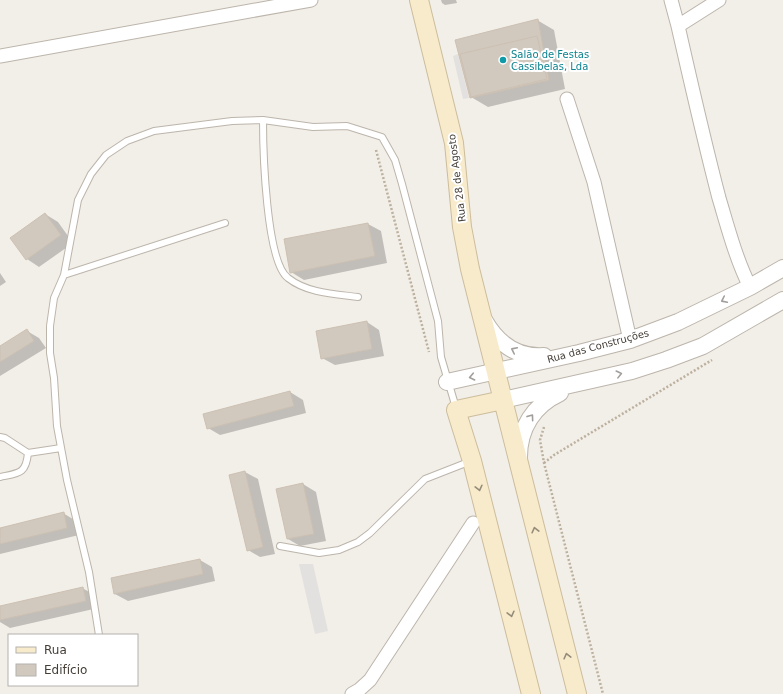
<svg xmlns="http://www.w3.org/2000/svg" width="783" height="694" font-family="'DejaVu Sans',sans-serif">
  <style>
    .parking { fill: #e3e1df }
    .shadow { fill: #0003 }
    .building { fill: #d2c9be; stroke: #ccc0b2 }
    .lines { fill: none; stroke-linecap: round; stroke-linejoin: round }
    .service-casing { stroke: #bcb5ab; stroke-width: 8 }
    .minor-casing { stroke: #bcb5ab; stroke-width: 15 }
    .tertiary-casing { stroke: #bcb5ab; stroke-width: 18 }
    .secondary-casing { stroke: #ccbd9c; stroke-width: 20 }
    .path { stroke: #bcb09e; stroke-width: 2.5; stroke-dasharray: 2 2; stroke-linecap: butt }
    .service { stroke: #fff; stroke-width: 6 }
    .minor { stroke: #fff; stroke-width: 13 }
    .tertiary { stroke: #fff; stroke-width: 16 }
    .secondary { stroke: #f8ebcb; stroke-width: 18 }
    .oneway { stroke: #a29e9b }
    .oneway2 { stroke: #958c7a }
    .culture-dot { fill: #0f9aa8; stroke: #fff; stroke-width: 1.5 }
    .labels { text-anchor: middle; dominant-baseline: central; stroke-width: 4; stroke-linejoin: round; paint-order: stroke }
    .culture-label { font-size: 10px; fill: #0d838f; stroke: #fff; text-anchor: start }
    .street-label { font-size: 10px; fill: #443e37; stroke: #fff }
  </style>
  <rect width="100%" height="100%" fill="#f2eee8"/>
  <!-- parking -->
  <path class="parking" d="M458,54L469,98L463,99L453,56Z
    M299,564H313L328,631L315,634Z"/>
  <!-- shadow -->
  <path class="shadow" d="M441,0H456L457,3L445,5L442,3Z
    M537,20L554,30L565,89L488,107L471,97Z
    M45,214L58,222L73,243L39,267L27,259Z
    M368,224L381,231L387,263L304,280L291,272Z
    M0,273L6,282L0,286Z
    M367,322L379,330L384,356L335,365L322,358Z
    M27,331L39,338L46,348L0,376V347Z
    M290,392L303,400L306,413L220,435L208,428Z
    M245,472L258,479L275,554L260,557L248,550Z
    M303,484L316,492L326,541L300,546L288,539Z
    M63,513L76,521L79,535L0,554V529Z
    M200,560L212,567L215,581L128,601L115,594Z
    M82,588L95,595L98,608L10,628L0,622V607Z"/>
  <!-- building -->
  <path class="building" d="M538,19L549,80L470,98L455,40Z
    M537,36L547,79L471,97L460,54Z
    M45,213L61,235L26,260L10,238Z
    M368,223L375,256L290,273L284,239Z
    M367,321L372,349L321,359L316,331Z
    M27,329L34,341L0,362V346Z
    M290,391L294,406L207,429L203,414Z
    M245,471L263,547L247,551L229,475Z
    M303,483L314,534L287,539L276,489Z
    M64,512L67,528L0,544V528Z
    M200,559L203,574L114,594L111,578Z
    M83,587L86,601L0,620V606Z"/>
  <g class="lines">
    <defs>
      <path id="service" d="M263,120C263,149 266,262 288,278C307,293 334,294 358,297
        M64,275L225,223
        M0,437L5,438L28,453L61,448
        M0,477C19,473 26,474 28,453
        M280,546L319,553L339,550L358,542L370,533L425,479L471,461
        M99,635L89,572L67,480L57,426L54,378L50,353V326L54,298L64,275L78,200L91,174L106,155L127,141L154,131L232,121L263,120L313,127L347,126L382,137L395,160L402,184L438,321L441,357L456,408"/>
      <path id="minor" d="M671,0L678,26
        M719,0L678,26C691,83 704,141 719,198C728,228 736,259 750,287
        M0,56L311,0
        M567,99L594,182L630,340
        M352,694L359,690L370,680L473,523"/>
      <path id="tertiary" d="M484,320C497,343 517,358 544,356
        M447,382L579,353L630,340L678,322L750,287L783,268
        M503,400L632,371L666,360L703,346L783,300
        M519,457C519,428 534,405 560,393"/>
      <path id="secondary" d="M419,0L454,143L462,227L470,269L577,694
        M503,400L456,410L472,461L531,694"/>
    </defs>
    <!-- service casing -->
    <use href="#service" class="service-casing"/>
    <!-- minor casing -->
    <use href="#minor" class="minor-casing"/>
    <!-- tertiary casing -->
    <use href="#tertiary" class="tertiary-casing"/>
    <!-- secondary casing -->
    <use href="#secondary" class="secondary-casing"/>
    <!-- path -->
    <path class="path" d="M376,150L429,352
      M544,427L540,440L544,463L603,694
      M544,463L554,455L712,360"/>
    <!-- service -->
    <use href="#service" class="service"/>
    <!-- minor -->
    <use href="#minor" class="minor"/>
    <!-- tertiary -->
    <use href="#tertiary" class="tertiary"/>
    <!-- secondary -->
    <use href="#secondary" class="secondary"/>
  </g>
  <!-- one-way arrows -->
  <defs><path id="oneway-chevron" d="M-2-3.5L2.5 0L-2 3.5" fill="none" stroke-width="1.6" stroke-linecap="round" stroke-linejoin="round"/></defs>
  <g class="oneway">
    <use href="#oneway-chevron" transform="translate(724 300) rotate(154)"/>
    <use href="#oneway-chevron" transform="translate(514 350) rotate(-154)"/>
    <use href="#oneway-chevron" transform="translate(619 374) rotate(-14)"/>
    <use href="#oneway-chevron" transform="translate(472 377) rotate(168)"/>
    <use href="#oneway-chevron" transform="translate(531 417) rotate(-54)"/>
  </g>
  <g class="oneway2">
    <use href="#oneway-chevron" transform="translate(479 488) rotate(76)"/>
    <use href="#oneway-chevron" transform="translate(535 530) rotate(-104)"/>
    <use href="#oneway-chevron" transform="translate(511 614) rotate(76)"/>
    <use href="#oneway-chevron" transform="translate(567 656) rotate(-104)"/>
  </g>
  <!-- markers -->
  <circle class="culture-dot" cx="503" cy="60" r="4"/>
  <g class="labels">
    <!-- culture labels -->
    <g class="culture-label">
      <text x="511" y="54">Salão de Festas<tspan x="511" dy="12">Cassibelas, Lda</tspan></text>
    </g>
    <!-- street labels -->
    <g class="street-label">
      <text transform="translate(457 178) rotate(-97)">Rua 28 de Agosto</text>
      <text transform="translate(598 346) rotate(-15)">Rua das Construções</text>
    </g>
  </g>
  <!-- legend -->
  <rect x="8" y="634" width="130" height="52" fill="#ffffff" stroke="#b4b2af"/>
  <rect x="16" y="647" width="20" height="6" fill="#f8ebcb" stroke="#b4b2af"/>
  <text x="44" y="654" font-size="12" fill="#443e37">Rua</text>
  <rect x="16" y="664" width="20" height="12" fill="#d2c9be" stroke="#b4b2af"/>
  <text x="44" y="674" font-size="12" fill="#443e37">Edifício</text>
</svg>
